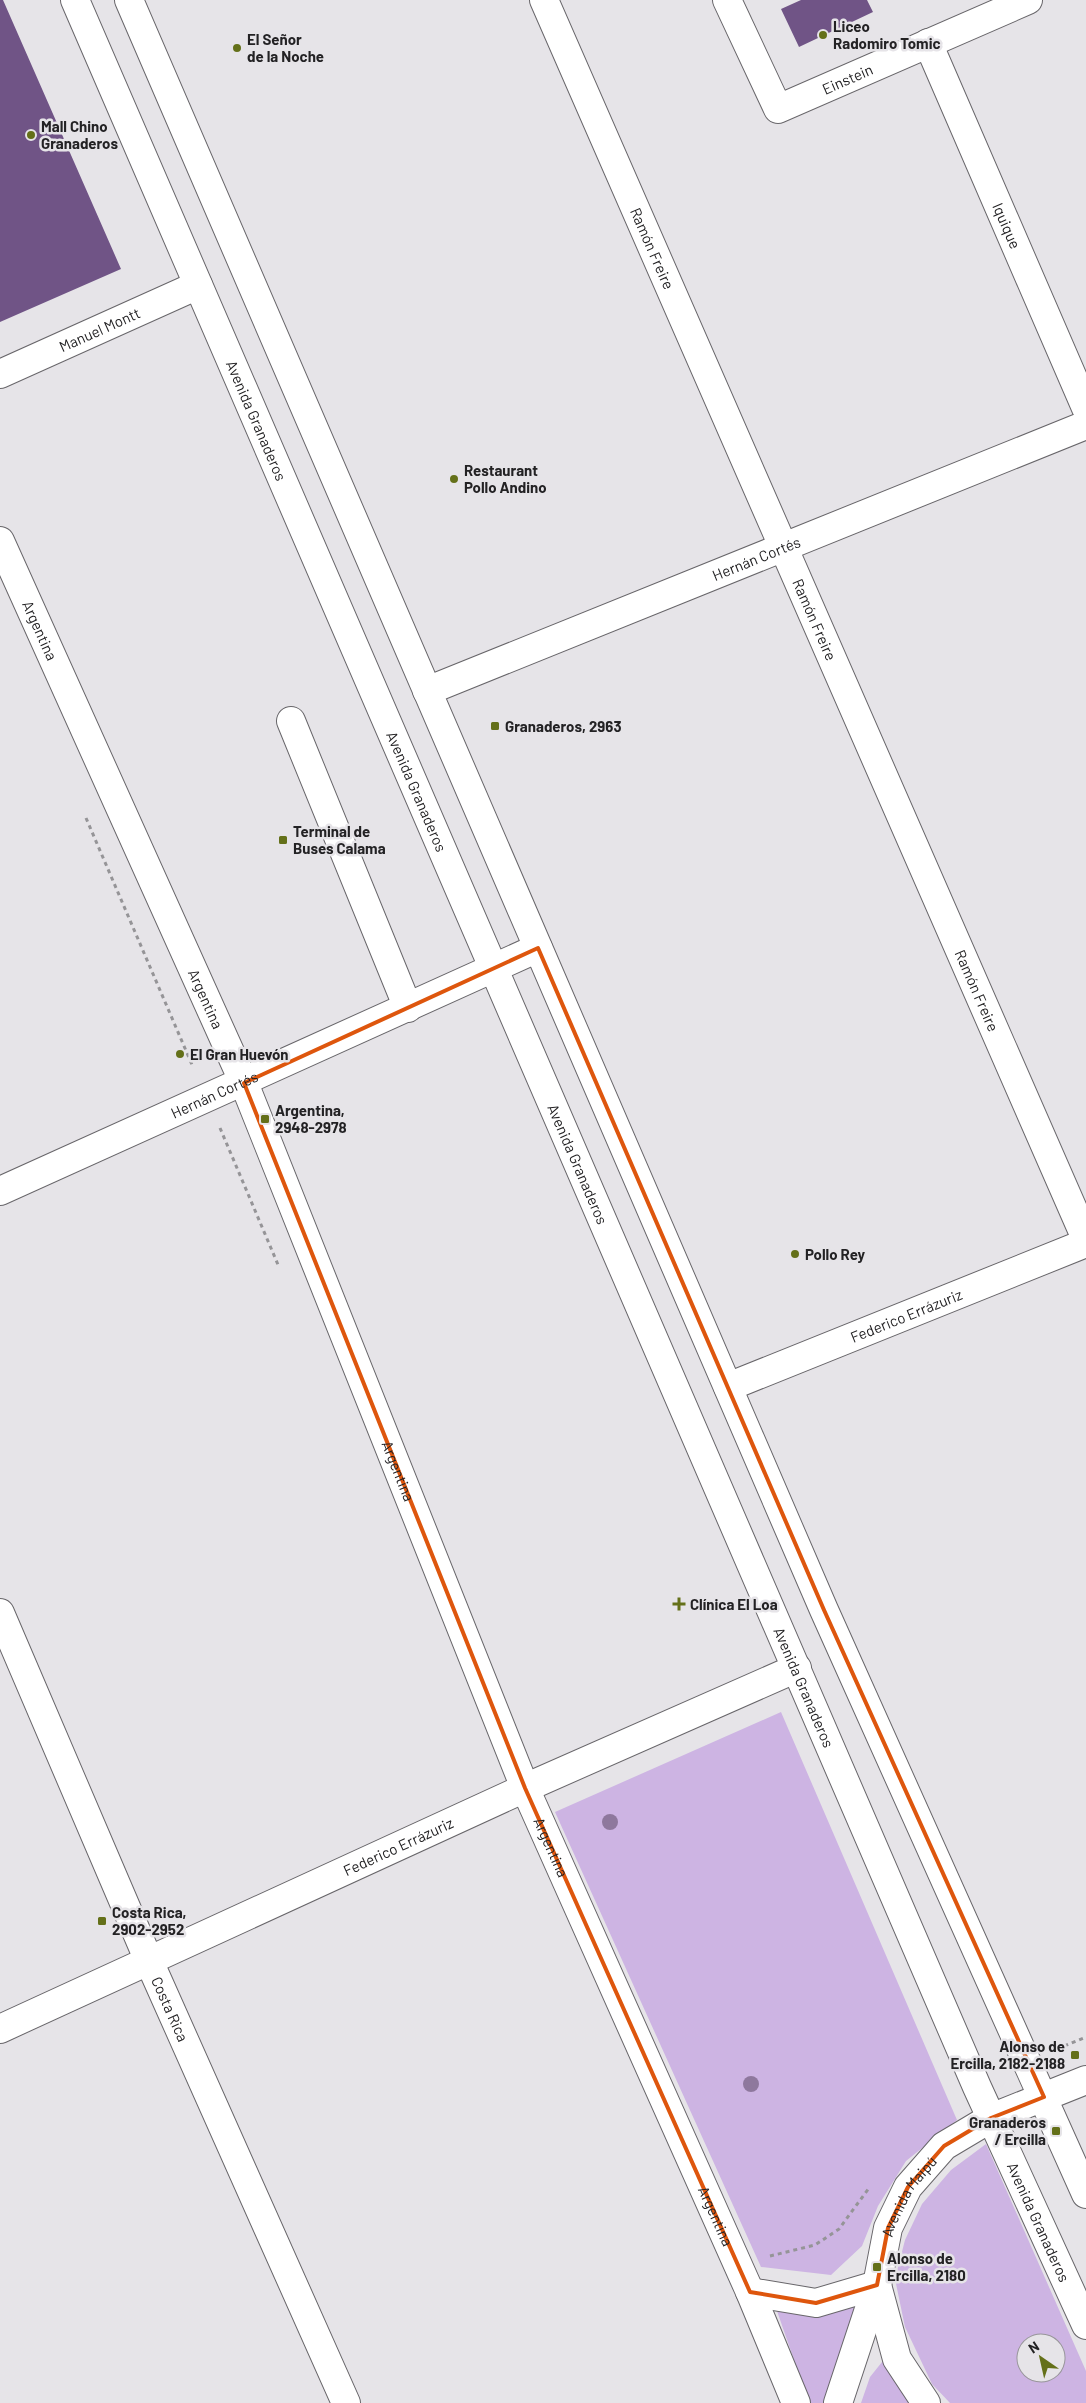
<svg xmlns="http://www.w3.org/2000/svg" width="1086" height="2403" font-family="Barlow,sans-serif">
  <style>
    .green { fill: #cdb4e3; fill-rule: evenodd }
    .building { fill: #705486 }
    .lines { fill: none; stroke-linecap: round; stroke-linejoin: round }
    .minor-casing { stroke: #68666a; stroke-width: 30 }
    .major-casing { stroke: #68666a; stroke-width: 30 }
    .path { stroke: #959497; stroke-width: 3; stroke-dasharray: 4 4; stroke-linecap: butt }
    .minor { stroke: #fff; stroke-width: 28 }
    .major { stroke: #fff; stroke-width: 28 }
    .tree { fill: #8e789d }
    .marked { fill: none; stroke: #de560d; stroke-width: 4; stroke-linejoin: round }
    .poi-dot { fill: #647019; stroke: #e6e4e8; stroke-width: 2 }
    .labels { text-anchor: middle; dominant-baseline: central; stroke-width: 5; stroke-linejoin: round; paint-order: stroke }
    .poi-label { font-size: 15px; font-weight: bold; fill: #232224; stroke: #e6e4e8; text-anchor: start }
    .street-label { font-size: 15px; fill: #232224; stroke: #e6e4e8 }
  </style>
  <rect width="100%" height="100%" fill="#e6e4e8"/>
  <!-- green -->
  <path class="green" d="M781,1712L957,2120L906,2161L878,2206L862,2246L831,2275L761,2267L555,1812Z
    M986,2144L1086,2371V2403H950L932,2384L905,2327L895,2279L905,2240L922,2204L951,2170ZM1026,2343H1056V2373H1026Z
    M857,2305L828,2403H809L777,2311L810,2315Z
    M886,2357L910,2403H861L870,2377Z"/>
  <!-- building -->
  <path class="building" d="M0,0H3L121,269L0,322Z
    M801,0H867L873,12L799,47L781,9Z"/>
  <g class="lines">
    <defs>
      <g id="minor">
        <path id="s1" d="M544,0L1086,1239"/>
        <path id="s2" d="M727,0L778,109L1028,0"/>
        <path id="s3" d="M928,43L1086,408"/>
        <path id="s4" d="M0,374L198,285"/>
        <path id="s5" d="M0,541L244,1083L525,1788L750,2292L796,2403"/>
        <path id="s6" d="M427,691L1086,425"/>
        <path d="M291,721L408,1008"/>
        <path id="s7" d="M0,1191L538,948"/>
        <path id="s8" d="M728,1387L1086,1243"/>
        <path id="s9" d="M0,1613L149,1961L346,2403"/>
        <path id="s10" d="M0,2029L525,1788L797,1668"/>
      </g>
      <g id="major">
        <path id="s11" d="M75,0L977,2087L1086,2325"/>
        <path d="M129,0L824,1610L1086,2194"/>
        <path d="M877,2285L897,2359L926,2403"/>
        <path d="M750,2292L816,2303L877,2285"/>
        <path id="s12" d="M838,2403L877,2285L888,2228L908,2187L944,2146L991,2118L1086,2080"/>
      </g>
    </defs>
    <!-- minor casing -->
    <use href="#minor" class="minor-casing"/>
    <!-- major casing -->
    <use href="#major" class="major-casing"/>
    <!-- path -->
    <path class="path" d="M86,818L193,1067
      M220,1128L279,1267
      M1057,2049L1086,2037
      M770,2256L815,2245L839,2229L869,2188"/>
    <!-- minor -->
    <use href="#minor" class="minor"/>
    <!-- major -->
    <use href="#major" class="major"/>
  </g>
  <!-- trees -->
  <g class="tree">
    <circle cx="610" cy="1822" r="8"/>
    <circle cx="751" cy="2084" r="8"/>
  </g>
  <!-- marked area -->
  <path class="marked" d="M538,948L824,1610L1044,2097L991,2118L944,2146L908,2187L888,2228L877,2285L816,2303L750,2292L525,1788L244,1083Z"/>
  <!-- markers -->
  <g class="poi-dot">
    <circle cx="823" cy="35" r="5"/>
    <circle cx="237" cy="48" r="5"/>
    <circle cx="31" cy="135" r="5"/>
    <circle cx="454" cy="479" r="5"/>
    <rect x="490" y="721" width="10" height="10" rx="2.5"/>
    <rect x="278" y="835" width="10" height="10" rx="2.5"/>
    <circle cx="180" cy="1054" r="5"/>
    <rect x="260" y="1114" width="10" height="10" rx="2.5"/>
    <circle cx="795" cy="1254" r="5"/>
    <path d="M676.5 1596.5h5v5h5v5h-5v5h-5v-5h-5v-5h5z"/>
    <rect x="97" y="1916" width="10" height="10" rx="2.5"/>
    <rect x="1070" y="2050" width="10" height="10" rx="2.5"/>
    <rect x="1051" y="2126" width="10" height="10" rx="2.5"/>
    <rect x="872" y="2262" width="10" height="10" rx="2.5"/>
  </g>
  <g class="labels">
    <!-- poi labels -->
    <g class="poi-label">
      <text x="833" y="26">Liceo<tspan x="833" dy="17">Radomiro Tomic</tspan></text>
      <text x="247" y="39">El Señor<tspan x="247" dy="17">de la Noche</tspan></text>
      <text x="41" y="126">Mall Chino<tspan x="41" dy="17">Granaderos</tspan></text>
      <text x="464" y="470">Restaurant<tspan x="464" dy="17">Pollo Andino</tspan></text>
      <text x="505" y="726">Granaderos, 2963</text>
      <text x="293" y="831">Terminal de<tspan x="293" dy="17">Buses Calama</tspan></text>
      <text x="190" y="1054">El Gran Huevón</text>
      <text x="275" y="1110">Argentina,<tspan x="275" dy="17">2948-2978</tspan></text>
      <text x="805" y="1254">Pollo Rey</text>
      <text x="690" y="1604">Clínica El Loa</text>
      <text x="112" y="1912">Costa Rica,<tspan x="112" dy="17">2902-2952</tspan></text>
      <text x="1065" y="2046" text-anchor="end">Alonso de<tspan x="1065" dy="17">Ercilla, 2182-2188</tspan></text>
      <text x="1046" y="2122" text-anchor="end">Granaderos<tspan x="1046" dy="17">/ Ercilla</tspan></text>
      <text x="887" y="2258">Alonso de<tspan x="887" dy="17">Ercilla, 2180</tspan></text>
    </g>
    <!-- street labels -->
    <g class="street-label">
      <text stroke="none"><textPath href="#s2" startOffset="196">Einstein</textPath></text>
      <text stroke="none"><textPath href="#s3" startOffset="199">Iquique</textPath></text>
      <text stroke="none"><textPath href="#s1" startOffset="271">Ramón Freire</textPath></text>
      <text stroke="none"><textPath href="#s4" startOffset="109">Manuel Montt</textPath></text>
      <text stroke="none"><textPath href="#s11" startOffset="458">Avenida Granaderos</textPath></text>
      <text stroke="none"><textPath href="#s6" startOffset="355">Hernán Cortés</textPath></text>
      <text stroke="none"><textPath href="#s1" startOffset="676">Ramón Freire</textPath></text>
      <text stroke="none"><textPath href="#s5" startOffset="98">Argentina</textPath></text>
      <text stroke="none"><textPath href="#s11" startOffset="862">Avenida Granaderos</textPath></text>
      <text stroke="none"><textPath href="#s1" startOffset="1081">Ramón Freire</textPath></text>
      <text stroke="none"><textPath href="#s5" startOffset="502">Argentina</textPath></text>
      <text stroke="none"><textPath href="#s7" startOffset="235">Hernán Cortés</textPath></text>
      <text stroke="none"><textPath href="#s11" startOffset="1268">Avenida Granaderos</textPath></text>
      <text stroke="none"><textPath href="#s8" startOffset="192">Federico Errázuriz</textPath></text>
      <text stroke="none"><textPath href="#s5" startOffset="1012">Argentina</textPath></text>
      <text stroke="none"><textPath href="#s11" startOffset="1838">Avenida Granaderos</textPath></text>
      <text stroke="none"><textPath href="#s10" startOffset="438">Federico Errázuriz</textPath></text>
      <text stroke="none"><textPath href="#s5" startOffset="1418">Argentina</textPath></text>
      <text stroke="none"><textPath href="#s9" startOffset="431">Costa Rica</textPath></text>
      <text stroke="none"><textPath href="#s12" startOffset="220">Avenida Maipú</textPath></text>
      <text stroke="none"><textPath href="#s5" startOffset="1822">Argentina</textPath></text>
      <text stroke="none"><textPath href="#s11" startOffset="2422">Avenida Granaderos</textPath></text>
    </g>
  </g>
  <!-- north arrow -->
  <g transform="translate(1041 2358) rotate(326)"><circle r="24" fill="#e6e4e8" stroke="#98969a"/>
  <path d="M0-4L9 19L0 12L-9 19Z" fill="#647019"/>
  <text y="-8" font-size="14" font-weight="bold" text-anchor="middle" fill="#232224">N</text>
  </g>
</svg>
